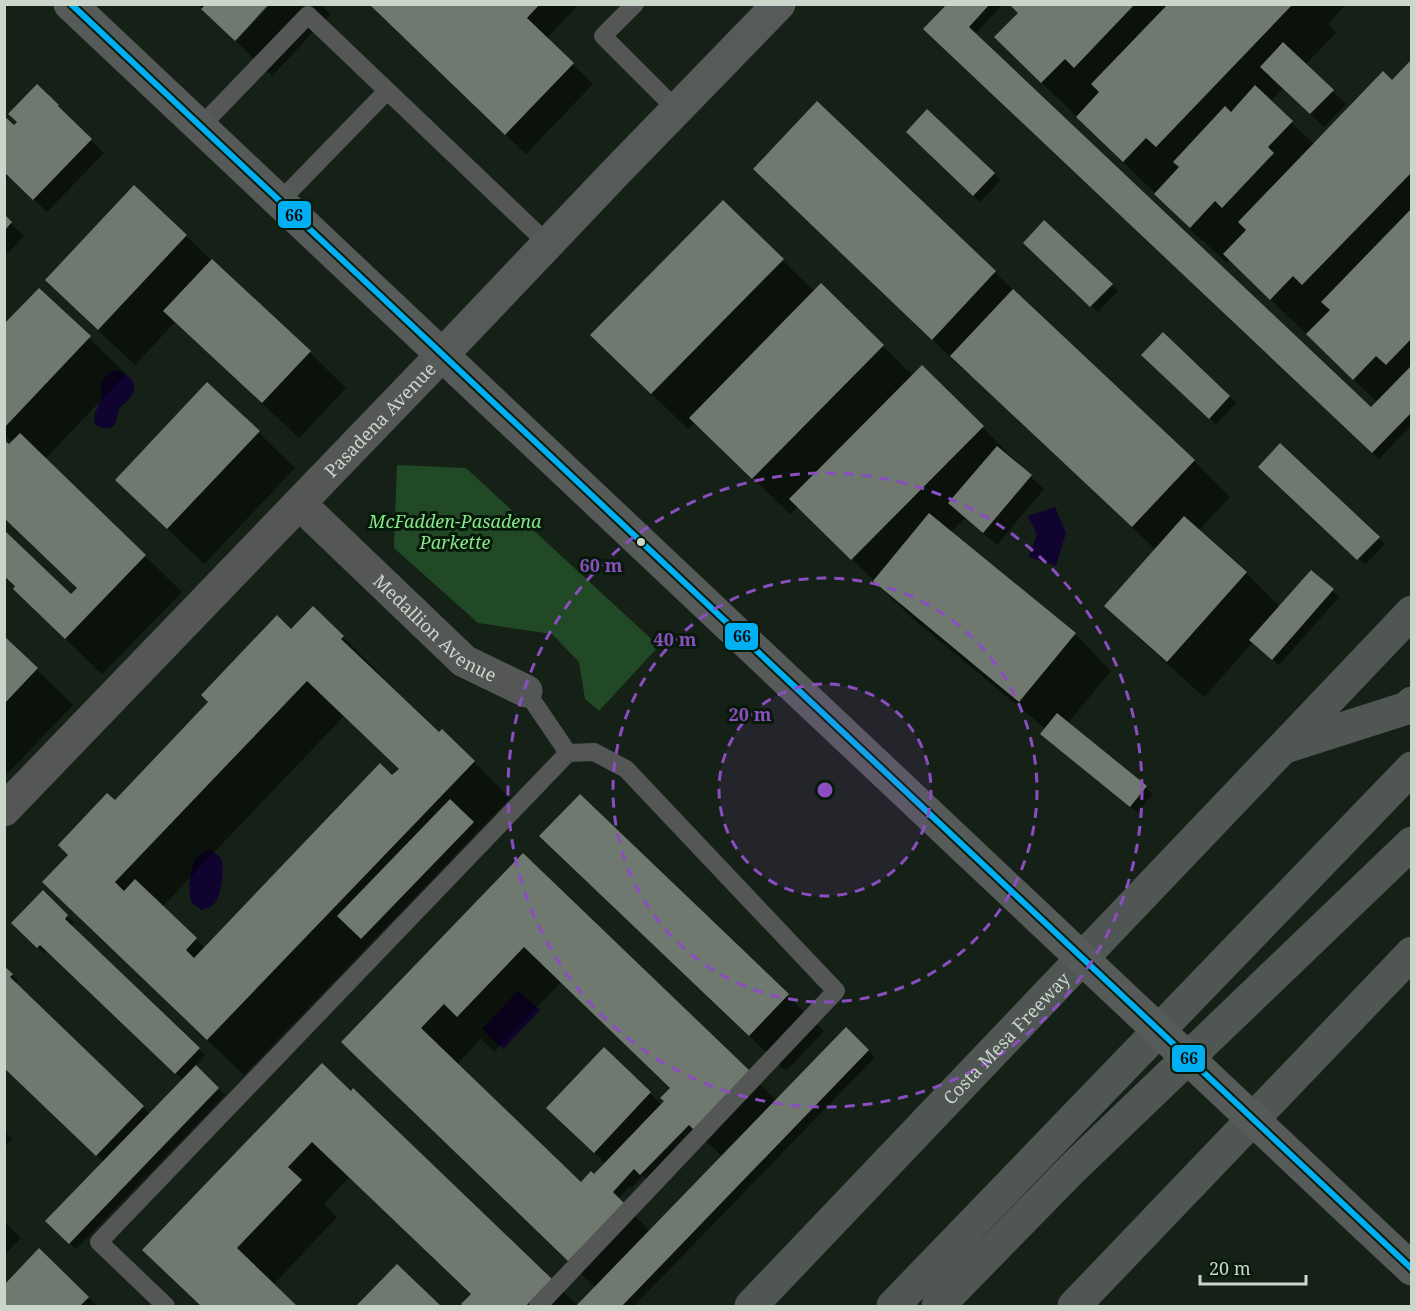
<svg xmlns="http://www.w3.org/2000/svg" width="1416" height="1311" font-family="'Noto Serif',serif">
  <style>
    .green { fill: #224925 }
    .water { fill: #10032f }
    .shadow { fill: #0007; fill-rule: evenodd }
    .building { fill: #707970; fill-rule: evenodd }
    .lines { fill: none; stroke-linecap: round; stroke-linejoin: round }
    .lane { stroke: #555757; stroke-width: 18 }
    .street { stroke: #555757; stroke-width: 33 }
    .secondary { stroke: #565b5a; stroke-width: 33 }
    .highway { stroke: #505653; stroke-width: 33 }
    .secondary-bridge { stroke: #565b5a; stroke-width: 33 }
    .bus-1-casing { stroke: #071a09; stroke-width: 10 }
    .bus-1 { stroke: #00aff2; stroke-width: 6 }
    .ring { fill: none; stroke: #8b4ec1; stroke-width: 3; stroke-dasharray: 10 8 }
    .bus-dot { fill: #cad6ca; stroke: #071a09; stroke-width: 2 }
    .labels { text-anchor: middle; dominant-baseline: central; stroke-width: 6; stroke-linejoin: round; paint-order: stroke }
    .street-label { font-size: 18px; fill: #cad6ca; stroke: #071a09 }
    .park-label { font-size: 18px; font-style: italic; fill: #87e68c; stroke: #071a09 }
    .centre { fill: #8b4ec1; stroke: #071a09; stroke-width: 3 }
    .ring-label { font-size: 18px; text-anchor: middle; font-weight: bold; fill: #8b4ec1; stroke: #071a09; stroke-width: 6; stroke-linejoin: round; paint-order: stroke }
    .line-badge { stroke: #071a09; stroke-width: 2 }
    .pale-badge-label { font-size: 16px; text-anchor: middle; font-weight: bold; fill: #111 }
  </style>
  <rect width="100%" height="100%" fill="#152016"/>
  <!-- green -->
  <path class="green" d="M397,465L466,468L659,646L599,711L585,699L579,662L552,634L478,623L394,548Z"/>
  <!-- water -->
  <path class="water" d="M114,371C127,371 139,382 132,395C129,401 122,404 119,409C116,416 119,430 104,428C86,425 97,411 100,402C105,386 93,383 114,371Z
    M1055,507L1066,533L1056,566L1029,557L1037,535L1028,516Z
    M210,849C214,852 218,855 221,859C225,869 221,895 215,903C211,907 206,909 201,910C200,909 194,905 193,904C186,895 190,865 197,857C201,853 205,851 210,849Z
    M518,991L540,1010L503,1049L482,1029Z"/>
  <!-- shadow -->
  <path class="shadow" d="M196,4H267L235,39L237,41L271,4H321L330,14L272,76L213,19V20Z
    M371,4H579L546,39L593,84L526,154Z
    M949,4H1003L975,34L1372,409L1378,403L1230,260L1227,263L1192,231L1156,194L1033,74L1020,13L1012,4H1346L1328,24L1336,33L1305,65L1346,104L1324,127L1283,88L1270,102L1315,145L1392,82L1412,62V424L1379,459L925,29Z
    M817,104L1194,461L1230,497L1198,531L1246,573L1280,607L1311,572L1339,597L1279,665L1253,642L1204,697L1143,642L1106,606L1156,550L970,374L969,375L755,169Z
    M927,111L1001,180L980,202L908,132Z
    M4,118L14,127L19,122L71,121L104,153L47,212L10,176L7,178L4,175Z
    M134,187L309,352L346,388L299,438L176,321L135,365L83,316Z
    M723,202L815,292L821,285L913,376L922,367L1019,464L1018,465L1044,489L997,545L965,518L951,532L1075,634L1111,671L1068,723L1153,794L1137,812L1049,740L1046,729L911,617L798,506L790,514L696,422L688,429L628,371Z
    M4,217L24,236L4,257Z
    M1044,222L1118,291L1098,312L1025,243Z
    M39,290L126,374L45,459L182,592L102,674L51,625L71,596L78,589L9,446L13,442L4,434V326Z
    M1163,334L1236,403L1216,424L1143,355Z
    M258,432L295,468L204,564L117,480Z
    M1280,445L1385,544L1365,565L1260,467Z
    M291,631L343,637L379,673L377,675L439,734L474,762L510,798L244,1075L80,919L115,802L210,702ZM344,716L400,770L205,948L162,907Z
    M4,638L73,705L4,777Z
    M580,796L824,1031L786,1071L578,872Z
    M523,855L777,1101L846,1029L875,1057L634,1306H578L596,1288L569,1262L615,1214L379,1078ZM561,982L671,1089L662,1105L604,1049L549,1108L606,1164L594,1176L581,1184L457,1064L481,1039L494,1052ZM695,1131L723,1157L651,1232L618,1199L629,1187L631,1188L643,1176L647,1180Z
    M43,892L74,923L71,926L205,1055L195,1066L225,1095L76,1249L47,1221L104,1162L4,1066V968L18,981L15,984L150,1114L183,1080L47,950L44,953L13,923Z
    M322,1065L551,1280L578,1306H466L464,1304L472,1295L349,1177L324,1204L337,1217L273,1285L295,1306H202L181,1286Z
    M4,1131L12,1139L4,1147Z
    M4,1221L21,1238L4,1255Z
    M39,1250L97,1306H4V1286Z
    M397,1267L439,1306H359Z"/>
  <!-- building -->
  <path class="building" d="M206,4H269L235,41L201,9Z
    M369,4H540L527,18L574,63L505,135Z
    M947,4H990L969,27L1371,407L1412,365V412L1372,453L923,29Z
    M1009,4H1135L1074,68L1065,59L1041,83L994,37L1018,13Z
    M1168,4H1293L1156,147L1146,138L1123,162L1076,117L1099,92L1091,84Z
    M1283,42L1334,90L1310,114L1260,67Z
    M1412,59V172L1302,285L1293,276L1270,300L1223,254L1246,230L1238,222L1383,71L1392,80Z
    M37,84L59,105L58,106L92,139L33,200L4,172V116L14,125L17,122L8,114Z
    M1255,85L1293,121L1268,147L1274,153L1222,208L1215,201L1190,228L1154,194L1179,167L1173,162L1225,106L1231,112Z
    M817,101L996,271L932,340L753,169Z
    M927,109L995,173L973,196L906,132Z
    M134,185L187,235L98,330L45,280Z
    M723,200L784,259L651,394L590,335Z
    M1412,208V338L1386,365L1376,356L1353,380L1306,334L1330,310L1321,302Z
    M5,215L12,222L5,230Z
    M1044,220L1113,284L1090,307L1023,243Z
    M212,259L311,351L262,403L163,311Z
    M821,283L884,345L752,479L689,418Z
    M39,288L91,336L4,428V324Z
    M1013,289L1195,460L1132,527L950,356Z
    M1163,332L1230,396L1209,419L1141,355Z
    M922,365L984,426L851,560L789,499Z
    M207,382L260,431L167,529L115,480Z
    M20,433L146,555L65,639L13,589L15,586L4,576V530L71,594L77,588L4,518V440L9,444Z
    M1280,443L1380,537L1357,560L1258,467Z
    M997,446L1032,475L983,533L948,503Z
    M929,513L1076,633L1019,702L873,581Z
    M1184,516L1247,572L1167,662L1104,606Z
    M1311,570L1334,589L1272,660L1249,640Z
    M313,606L344,636L341,639L439,732L442,729L475,761L207,1040L42,882L68,855L58,845L107,793L115,800L208,702L201,695L277,615L291,629ZM307,681L399,769L392,775L380,763L194,958L186,950L197,938L135,879L124,891L115,882Z
    M4,636L38,668L4,704Z
    M1057,713L1147,786L1130,807L1040,734Z
    M580,794L789,994L749,1036L539,836Z
    M450,799L474,822L361,939L337,916Z
    M523,853L751,1072L694,1130L689,1125L640,1175L634,1169L613,1192L624,1203L568,1261L341,1042ZM524,947L670,1088L660,1098L664,1101L594,1174L591,1171L581,1182L421,1028L444,1004L457,1017Z
    M43,890L68,915L65,919L200,1048L175,1074L40,945L37,948L11,923Z
    M4,966L13,974L10,977L144,1106L96,1156L4,1068Z
    M846,1027L869,1050L622,1306H576Z
    M604,1047L651,1092L594,1153L546,1108Z
    M322,1063L351,1091L353,1088L552,1279L526,1306H464L461,1304L471,1294L312,1142L288,1167L302,1180L237,1248L297,1306H201L142,1250Z
    M196,1065L219,1088L69,1244L45,1221Z
    M39,1248L89,1297L80,1306H5V1284Z
    M397,1264L441,1306H356Z"/>
  <g class="lines">
    <!-- lane -->
    <path class="lane" d="M635,4L603,36L677,110
      M200,127L308,15L548,244
      M280,201L387,91
      M526,691L568,753L594,752L626,769L836,991L538,1306
      M166,1306L99,1242L568,753"/>
    <!-- street -->
    <g class="street">
      <path id="s1" d="M300,504L464,661L526,691"/>
      <path id="s2" d="M4,810L442,355"/>
    </g>
    <!-- secondary -->
    <path class="secondary" d="M70,4L968,851
      M442,355L615,173L779,4
      M1366,1226L1412,1269"/>
    <!-- highway -->
    <g class="highway">
      <path d="M1285,747L1407,708L1412,703"/>
      <path id="s3" d="M751,1306L1412,612"/>
      <path d="M893,1306L1412,768"/>
      <path d="M938,1306L1073,1168L1412,843"/>
      <path d="M1074,1306L1412,953"/>
    </g>
    <!-- secondary-bridge -->
    <path class="secondary-bridge" d="M968,851L1366,1226"/>
    <defs>
      <path id="bus-1" d="M71,4L1412,1269"/>
    </defs>
    <!-- bus-1 casing -->
    <use href="#bus-1" class="bus-1-casing"/>
    <!-- bus-1 -->
    <use href="#bus-1" class="bus-1"/>
  </g>
  <!-- distance rings -->
  <circle cx="825" cy="790" r="106" fill="#8b4ec1" fill-opacity=".12"/>
  <g class="ring">
    <circle cx="825" cy="790" r="106"/>
    <circle cx="825" cy="790" r="212"/>
    <circle cx="825" cy="790" r="317"/>
  </g>
  <!-- markers -->
  <circle class="bus-dot" cx="641" cy="542" r="5"/>
  <g class="labels">
    <!-- street labels -->
    <g class="street-label">
      <text stroke="none"><textPath href="#s2" startOffset="542">Pasadena Avenue</textPath></text>
      <text stroke="none"><textPath href="#s1" startOffset="184">Medallion Avenue</textPath></text>
      <text stroke="none"><textPath href="#s3" startOffset="370">Costa Mesa Freeway</textPath></text>
    </g>
    <!-- park labels -->
    <g class="park-label">
      <text x="455" y="521">McFadden-Pasadena<tspan x="455" dy="21">Parkette</tspan></text>
    </g>
  </g>
  <circle cx="825" cy="790" r="9" class="centre"/>
  <g class="ring-label">
    <text x="601" y="572">60 m</text>
    <text x="675" y="646">40 m</text>
    <text x="750" y="721">20 m</text>
  </g>
  <g class="line-badge">
    <rect x="277" y="200" width="35" height="29" rx="6" fill="#00aff2"/>
    <rect x="724" y="622" width="35" height="29" rx="6" fill="#00aff2"/>
    <rect x="1171" y="1044" width="35" height="29" rx="6" fill="#00aff2"/>
  </g>
  <g class="pale-badge-label">
    <text x="294" y="221">66</text>
    <text x="742" y="642">66</text>
    <text x="1189" y="1064">66</text>
  </g>
  <!-- border -->
  <rect width="1416" height="1311" fill="none" stroke="#cad6ca" stroke-width="12"/>
  <!-- scale -->
  <path d="M1200 1275v9h106v-9" fill="none" stroke="#cad6ca" stroke-width="3"/>
  <text x="1209" y="1275" font-size="18" fill="#cad6ca" stroke="#071a09" stroke-width="4.5" paint-order="stroke">20 m</text>
</svg>
